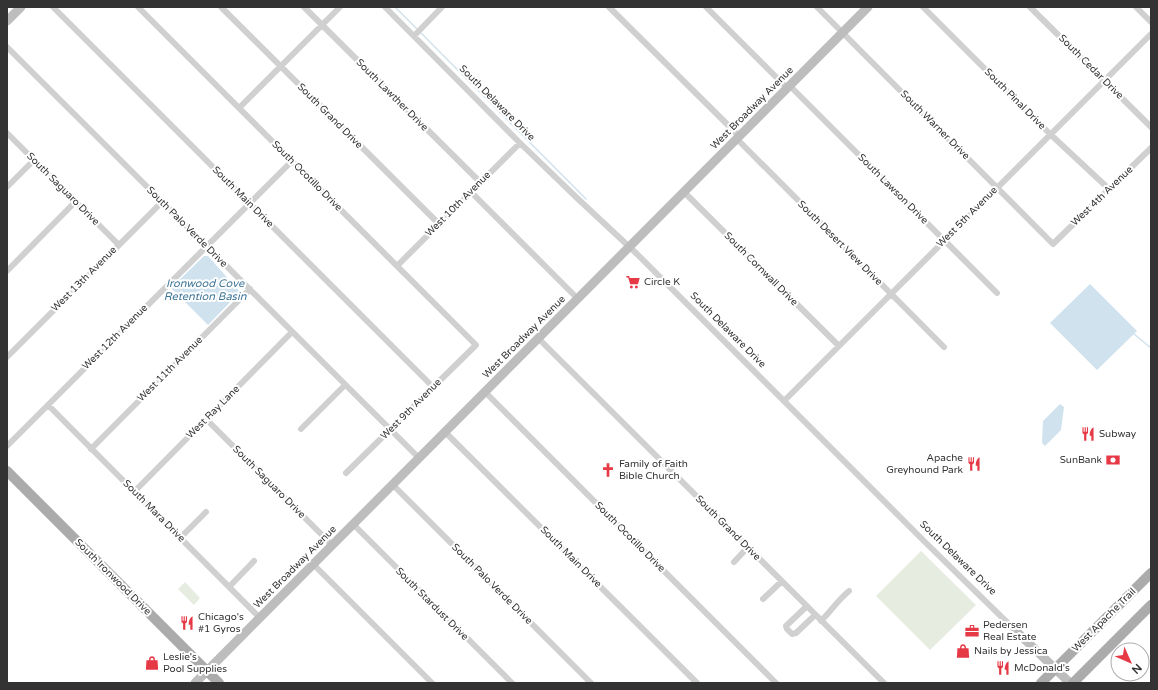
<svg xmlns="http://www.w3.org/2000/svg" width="1158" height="690" font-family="'Varela Round',sans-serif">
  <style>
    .green { fill: #e6ecdf }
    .water { fill: #cfe2ee }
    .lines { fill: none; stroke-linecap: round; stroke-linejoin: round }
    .stream { stroke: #cfe2ee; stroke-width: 1.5 }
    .street { stroke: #d0d0d0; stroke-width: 6 }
    .secondary { stroke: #bdbdbd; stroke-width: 9 }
    .primary { stroke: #ababab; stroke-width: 10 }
    .labels { text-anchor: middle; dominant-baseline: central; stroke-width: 4; stroke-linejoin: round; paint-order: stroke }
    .street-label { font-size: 10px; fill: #333; stroke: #fff }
    .poi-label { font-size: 10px; fill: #333; stroke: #fff; text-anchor: start }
    .water-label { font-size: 11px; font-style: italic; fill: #3f7597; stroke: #fff }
  </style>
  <rect width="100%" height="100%" fill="#fff"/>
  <!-- green -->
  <path class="green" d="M921,551L976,605L930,650L876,596Z
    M185,582L200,598L194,605L178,589Z"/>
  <!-- water -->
  <path class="water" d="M204,256H208L240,292L208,325L171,288Z
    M1090,284L1137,331L1097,370L1050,323Z
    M1060,404L1064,407L1061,430L1045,446L1042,443L1043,421Z"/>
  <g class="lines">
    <!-- stream -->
    <path class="stream" d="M395,7L418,30
      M421,33L586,199
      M1134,334L1151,348"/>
    <!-- street -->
    <path class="street" d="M53,7L433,387
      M138,7L476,345L346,473
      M221,7L439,224
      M304,7L480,182
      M385,7L520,143L577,198L637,254L925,542L1018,633
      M609,7L739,136
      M706,7L787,88
      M817,7L1053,244L1151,148
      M923,7L1050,134L1109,189
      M1030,7L1151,127
      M1136,7L1151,22
      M414,36L442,7
      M7,47L419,458
      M790,86L997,293
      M239,108L340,7
      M7,133L119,245
      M737,139L944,347
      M7,187L34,160
      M471,192L578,299
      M684,192L839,346
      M397,266L520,143
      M7,271L75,202
      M538,338L884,683
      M7,357L162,202
      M485,392L776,683
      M784,401L1151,34
      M48,405L260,618
      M206,419L332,545
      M301,429L345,385
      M445,432L697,683
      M7,446L292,161
      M91,449L250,289
      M393,485L591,683
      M134,492L292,332
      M353,524L512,683
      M180,538L206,512
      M734,562L748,547
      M313,564L432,683
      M229,587L254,561
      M763,599L782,581
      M807,606L786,626L787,629L792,634L796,633L815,615
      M821,621C831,611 838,600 849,591"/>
    <!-- secondary -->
    <path class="secondary" d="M7,21L21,7
      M1018,633L1070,683
      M195,683L868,7"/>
    <!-- primary -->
    <path class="primary" d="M7,471L219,683
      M1041,683L1151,573
      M1073,683L1151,605"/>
  </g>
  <!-- icons -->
  <defs>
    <symbol id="supermarket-bare" viewBox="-9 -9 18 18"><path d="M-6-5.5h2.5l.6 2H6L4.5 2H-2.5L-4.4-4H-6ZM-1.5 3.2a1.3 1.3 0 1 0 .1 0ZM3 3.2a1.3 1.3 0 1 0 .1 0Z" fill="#e63946" stroke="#fff" stroke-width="2.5" paint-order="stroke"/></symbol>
    <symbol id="restaurant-bare" viewBox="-9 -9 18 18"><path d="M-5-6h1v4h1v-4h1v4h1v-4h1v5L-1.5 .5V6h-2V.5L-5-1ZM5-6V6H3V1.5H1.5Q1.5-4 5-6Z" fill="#e63946" stroke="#fff" stroke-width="2.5" paint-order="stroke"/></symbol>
    <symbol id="bank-bare" viewBox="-9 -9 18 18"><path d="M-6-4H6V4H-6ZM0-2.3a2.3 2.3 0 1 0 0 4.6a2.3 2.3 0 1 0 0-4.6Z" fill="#e63946" stroke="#fff" stroke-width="2.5" paint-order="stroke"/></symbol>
    <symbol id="church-bare" viewBox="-9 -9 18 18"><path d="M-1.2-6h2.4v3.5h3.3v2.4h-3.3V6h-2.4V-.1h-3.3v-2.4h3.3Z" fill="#e63946" stroke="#fff" stroke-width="2.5" paint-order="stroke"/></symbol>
    <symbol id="office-bare" viewBox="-9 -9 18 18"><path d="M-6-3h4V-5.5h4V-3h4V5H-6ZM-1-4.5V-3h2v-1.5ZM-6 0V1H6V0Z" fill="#e63946" stroke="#fff" stroke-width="2.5" paint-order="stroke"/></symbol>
    <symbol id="shop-bare" viewBox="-9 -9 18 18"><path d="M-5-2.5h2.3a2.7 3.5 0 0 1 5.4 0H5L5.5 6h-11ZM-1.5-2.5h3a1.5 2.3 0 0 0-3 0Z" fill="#e63946" stroke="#fff" stroke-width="2.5" paint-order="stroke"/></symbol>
  </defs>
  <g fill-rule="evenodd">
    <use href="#supermarket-bare" x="623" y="272" width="20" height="20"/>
    <use href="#restaurant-bare" x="1078" y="424" width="20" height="20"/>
    <use href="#bank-bare" x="1103" y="450" width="20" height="20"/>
    <use href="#restaurant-bare" x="964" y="454" width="20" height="20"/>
    <use href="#church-bare" x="598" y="460" width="20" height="20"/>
    <use href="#restaurant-bare" x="177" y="613" width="20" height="20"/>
    <use href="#office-bare" x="962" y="621" width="20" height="20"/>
    <use href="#shop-bare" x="953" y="641" width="20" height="20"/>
    <use href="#shop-bare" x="142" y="653" width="20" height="20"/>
    <use href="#restaurant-bare" x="993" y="658" width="20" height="20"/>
  </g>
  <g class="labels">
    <!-- street labels -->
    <g class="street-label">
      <text transform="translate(1091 67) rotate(45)">South Cedar Drive</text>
      <text transform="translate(392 95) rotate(45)">South Lawther Drive</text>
      <text transform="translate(1015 99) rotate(45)">South Pinal Drive</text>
      <text transform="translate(497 103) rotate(45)">South Delaware Drive</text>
      <text transform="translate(752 108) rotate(-45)">West Broadway Avenue</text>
      <text transform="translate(330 116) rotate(45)">South Grand Drive</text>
      <text transform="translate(935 125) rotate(45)">South Warner Drive</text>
      <text transform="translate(307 176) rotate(45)">South Ocotillo Drive</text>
      <text transform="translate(63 189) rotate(45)">South Saguaro Drive</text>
      <text transform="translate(893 189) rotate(45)">South Lawson Drive</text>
      <text transform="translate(1102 196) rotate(-44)">West 4th Avenue</text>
      <text transform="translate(243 197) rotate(45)">South Main Drive</text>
      <text transform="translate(458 204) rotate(-45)">West 10th Avenue</text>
      <text transform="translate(967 217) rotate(-45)">West 5th Avenue</text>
      <text transform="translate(187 227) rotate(45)">South Palo Verde Drive</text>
      <text transform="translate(840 243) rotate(45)">South Desert View Drive</text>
      <text transform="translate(761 269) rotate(45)">South Cornwall Drive</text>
      <text transform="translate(84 279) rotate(-45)">West 13th Avenue</text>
      <text transform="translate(728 330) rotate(45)">South Delaware Drive</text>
      <text transform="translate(115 337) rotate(-45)">West 12th Avenue</text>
      <text transform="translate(524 337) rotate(-45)">West Broadway Avenue</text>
      <text transform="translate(170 369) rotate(-45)">West 11th Avenue</text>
      <text transform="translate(411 409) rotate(-45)">West 9th Avenue</text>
      <text transform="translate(213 412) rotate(-45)">West Ray Lane</text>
      <text transform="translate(269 482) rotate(45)">South Saguaro Drive</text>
      <text transform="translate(154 511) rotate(45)">South Mara Drive</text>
      <text transform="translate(728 528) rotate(45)">South Grand Drive</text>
      <text transform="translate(630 537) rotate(45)">South Ocotillo Drive</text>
      <text transform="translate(571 557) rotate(45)">South Main Drive</text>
      <text transform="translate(958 558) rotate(44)">South Delaware Drive</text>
      <text transform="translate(295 567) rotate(-45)">West Broadway Avenue</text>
      <text transform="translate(113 577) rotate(45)">South Ironwood Drive</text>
      <text transform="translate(492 584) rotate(45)">South Palo Verde Drive</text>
      <text transform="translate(432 604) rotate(45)">South Stardust Drive</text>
      <text transform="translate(1104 620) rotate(-45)">West Apache Trail</text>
    </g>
    <!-- poi labels -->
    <g class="poi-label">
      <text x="644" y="282">Circle K</text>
      <text x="1099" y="434">Subway</text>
      <text x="963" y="458" text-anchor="end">Apache<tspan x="963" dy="12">Greyhound Park</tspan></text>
      <text x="1102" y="460" text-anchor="end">SunBank</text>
      <text x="619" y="464">Family of Faith<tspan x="619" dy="12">Bible Church</tspan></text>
      <text x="198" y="617">Chicago's<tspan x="198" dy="12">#1 Gyros</tspan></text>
      <text x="983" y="625">Pedersen<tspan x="983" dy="12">Real Estate</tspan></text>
      <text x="974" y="651">Nails by Jessica</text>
      <text x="163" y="657">Leslie's<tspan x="163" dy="12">Pool Supplies</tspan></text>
      <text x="1014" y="668">McDonald's</text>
    </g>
    <!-- water labels -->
    <g class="water-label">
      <text x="205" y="283">Ironwood Cove<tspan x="205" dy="13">Retention Basin</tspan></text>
    </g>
  </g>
  <!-- border -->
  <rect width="1158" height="690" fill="none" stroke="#333333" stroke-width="16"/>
  <!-- north arrow -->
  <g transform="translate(1130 662) rotate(135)"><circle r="19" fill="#ffffff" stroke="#adadad"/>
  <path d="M0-3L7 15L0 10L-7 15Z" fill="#e63946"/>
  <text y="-6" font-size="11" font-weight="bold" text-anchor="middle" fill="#333333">N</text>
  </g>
</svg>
